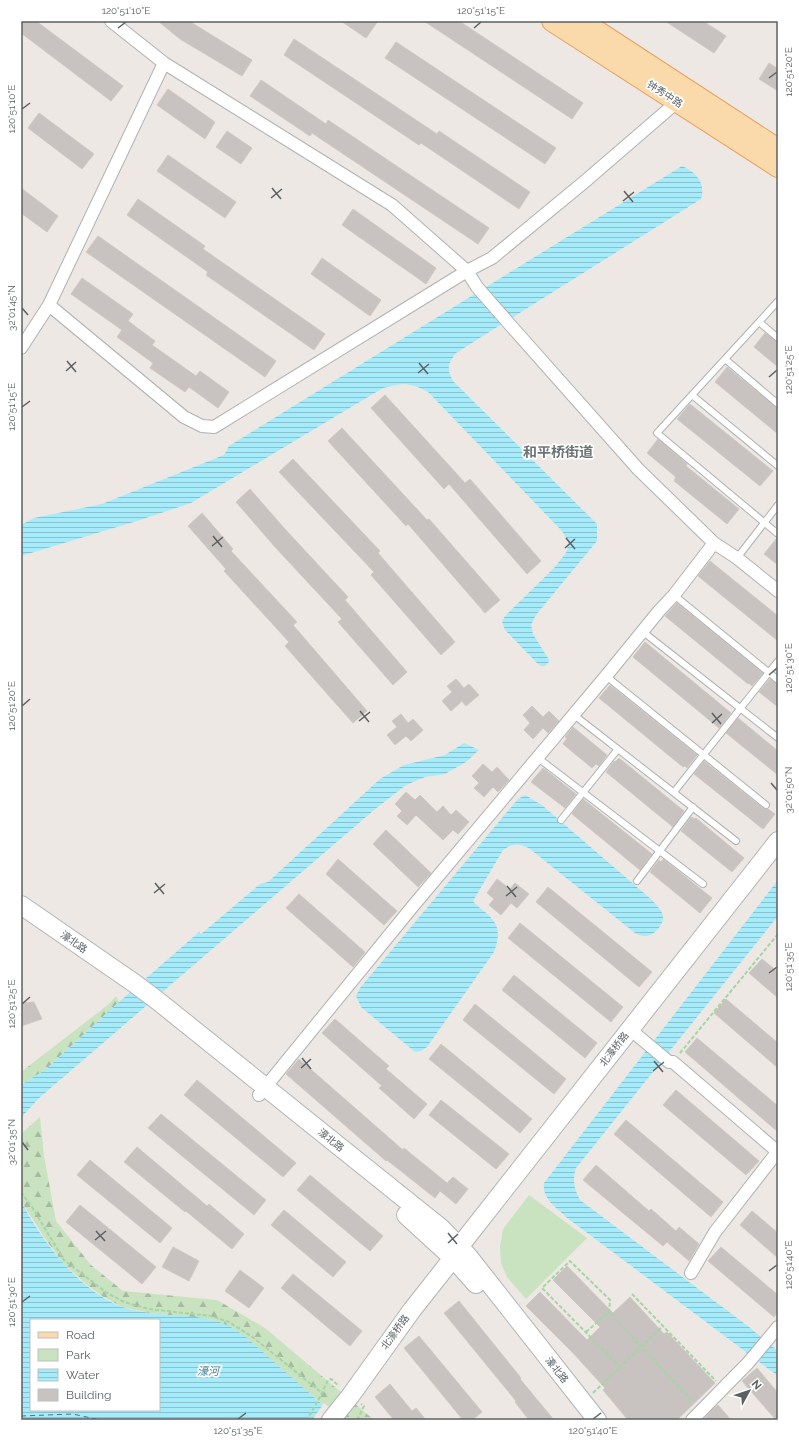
<svg xmlns="http://www.w3.org/2000/svg" width="799" height="1441" font-family="Raleway,'Noto Sans SC',sans-serif">
  <style>
    .green { fill: #c9e3c0 }
    .forest { fill: url(#forest-firs) }
    .water { fill: url(#water-rules); fill-rule: evenodd }
    .pier { fill: #ede8e3 }
    .lines { fill: none; stroke-linecap: round; stroke-linejoin: round }
    .ferry { stroke: #3b7c91; stroke-width: 1; stroke-dasharray: 5 4; stroke-linecap: butt }
    .building { fill: #c8c3c0; stroke: #d1c8c1 }
    .lane-casing { stroke: #aeb2b5; stroke-width: 8 }
    .street-casing { stroke: #aeb2b5; stroke-width: 14 }
    .secondary-casing { stroke: #afb4b7; stroke-width: 20 }
    .primary-casing { stroke: #ea9f5f; stroke-width: 22 }
    .path { stroke: #a4d5a4; stroke-width: 2; stroke-dasharray: 4 2; stroke-linecap: butt }
    .lane { stroke: #fff; stroke-width: 6 }
    .street { stroke: #fff; stroke-width: 12 }
    .secondary { stroke: #fff; stroke-width: 18 }
    .primary { stroke: #fad9aa; stroke-width: 20 }
    .ticks { fill: none; stroke: #5b6063; stroke-width: 1.5 }
    .labels { text-anchor: middle; dominant-baseline: central; stroke-width: 3.5; stroke-linejoin: round; paint-order: stroke }
    .street-label { font-size: 10px; fill: #5b6063; stroke: #fff }
    .water-label { font-size: 11px; font-style: italic; fill: #3b7c91; stroke: #fff }
    .district-label { font-size: 14px; font-weight: bold; fill: #6c7375; stroke: #fff }
    .neatline { fill: none; stroke: #5b6063; stroke-width: 1.5 }
    .ticks-label { font-size: 10px; text-anchor: middle; fill: #5b6063 }
  </style>
  <defs>
    <pattern id="forest-firs" width="22" height="20" patternUnits="userSpaceOnUse"><rect width="22" height="20" fill="#c9e3c0"/><path d="M5 1l3.5 6h-7zM16 11l3.5 6h-7z" fill="#a6bba0"/></pattern>
    <pattern id="water-rules" width="6" height="5" patternUnits="userSpaceOnUse"><rect width="6" height="5" fill="#a5ebfa"/><path d="M0 2.5h6" fill="none" stroke="#89c2ce"/></pattern>
  </defs>
  <rect width="100%" height="100%" fill="#ede8e3"/>
  <!-- green -->
  <path class="green" d="M529,1195L587,1238L526,1299L507,1277L501,1263L500,1247L503,1229Z"/>
  <!-- forest -->
  <path class="forest" d="M116,996L119,1002L45,1070L21,1085V1072L109,1004Z
    M40,1117L44,1156L56,1221L91,1265L123,1291L217,1300L265,1328L374,1420H340L313,1396L213,1320L150,1313L122,1307L102,1296L87,1285L63,1263L44,1237L21,1201V1134Z"/>
  <!-- water -->
  <path class="water" d="M682,166C696,172 706,183 701,199L456,353C448,364 446,368 453,381L597,524V541L536,615L531,625L533,634L549,660V662L545,666H541L537,663L505,630L502,622L505,616L554,568L566,553L569,543L562,531L428,392C409,382 404,383 383,388L191,503L137,521L21,556V525L34,518L102,504L224,455L229,446Z
    M464,743L479,750L466,762L445,774L425,777L406,785L374,810L60,1080L38,1099L21,1118V1085L45,1070L119,1002L199,932L201,934L260,884L268,882L380,779L404,765L445,755Z
    M525,795L527,796L543,806L652,900C656,905 662,910 663,916C664,925 653,937 644,936C641,936 638,934 635,933L530,849C519,843 513,843 503,850L473,901C478,908 487,912 492,919C501,929 498,941 494,952L427,1047L421,1051L415,1052L361,1007L356,996L360,988L518,799Z
    M778,880V916L576,1168C572,1180 574,1189 580,1200L749,1327L778,1351V1376L566,1217C556,1207 542,1199 544,1183Z
    M21,1201C41,1240 79,1291 122,1307C131,1310 142,1312 151,1313C177,1317 205,1314 229,1326C246,1335 260,1350 274,1362C296,1381 318,1401 340,1420H21ZM31,1320H159V1410H31Z"/>
  <!-- pier -->
  <path class="pier" d="M324,1403L342,1418V1420H312Z"/>
  <g class="lines">
    <!-- ferry -->
    <path class="ferry" d="M21,1416L73,1414L100,1420"/>
  </g>
  <!-- building -->
  <path class="building" d="M21,21H36L123,86L111,101L21,33Z
    M158,21H189L252,60L242,76L180,39Z
    M341,21H378L366,38Z
    M424,21H459L583,103L572,119Z
    M665,21H703L726,36L714,53Z
    M294,39L437,134L439,131L530,192L519,209L421,143L419,145L284,55Z
    M396,42L556,148L545,164L385,58Z
    M769,63L778,69V91L759,79Z
    M261,80L326,124L328,120L489,228L478,244L312,133L310,136L250,96Z
    M168,89L215,122L205,139L157,105Z
    M39,113L94,154L82,169L28,128Z
    M227,131L252,148L241,164L216,147Z
    M168,155L236,202L225,218L157,171Z
    M21,188L58,216L47,232L21,213Z
    M138,199L205,246L203,249L325,334L314,350L206,275L208,272L127,215Z
    M353,209L436,268L426,284L342,225Z
    M98,236L276,361L265,377L86,252Z
    M322,258L381,300L370,316L311,274Z
    M82,278L133,314L128,321L155,341L152,345L196,376L200,371L229,392L218,408L189,387L185,392L150,368L153,363L117,337L122,330L71,294Z
    M765,333L778,342V367L754,347Z
    M727,367L778,409V434L715,382Z
    M385,395L465,483L470,479L541,561L527,574L449,484L444,489L371,408Z
    M690,404L773,471L760,486L677,419Z
    M342,428L427,520L429,519L500,600L485,613L408,524L406,526L328,441Z
    M658,439L687,464L686,466L739,509L727,524L674,481L676,477L647,453Z
    M293,459L380,551L378,553L455,642L441,655L371,575L374,572L279,472Z
    M250,489L284,528L348,597L345,600L407,672L393,685L338,622L342,619L275,547L236,502Z
    M202,513L233,549L231,551L297,622L293,625L367,711L353,723L285,646L289,642L224,571L226,569L188,526Z
    M777,538H778V565L764,554Z
    M710,561L778,616V641L698,576Z
    M677,603L763,673L752,686L749,683L748,684L665,616Z
    M645,642L731,713L719,728L633,657Z
    M456,679L464,688L469,684L479,695L466,706L462,701L451,711L442,701L452,692L447,686Z
    M770,679L778,684V707L759,692Z
    M610,685L697,755L687,768L685,766L683,767L599,698Z
    M532,706L543,717L549,711L559,721L548,733L543,728L533,739L524,730L530,723L523,715Z
    M401,714L408,723L413,719L423,730L411,741L406,736L395,745L387,735L397,727L392,721Z
    M738,718L778,751V775L726,733Z
    M573,727L607,755L599,766L596,764L592,768L563,744L567,738L565,737Z
    M619,758L684,811L673,827L606,772L614,761L615,762Z
    M704,761L763,808L768,809L775,814L763,829L694,774Z
    M483,764L492,772L497,767L509,780L498,792L493,787L484,797L474,788L479,783L472,776Z
    M543,768L576,794L565,808L531,782Z
    M406,792L415,800L420,795L437,812L443,806L451,815L456,810L469,822L458,834L453,830L443,840L416,815L407,825L397,816L402,811L395,804Z
    M583,799L652,854L640,870L572,814Z
    M691,817L695,819L696,818L744,858L732,872L681,831Z
    M386,830L431,873L418,887L373,844Z
    M338,859L397,911L384,925L326,874Z
    M663,859L712,898L700,913L650,872L659,860L661,862Z
    M497,879L510,889L515,883L529,894L517,908L511,903L501,915L489,905L494,899L487,893Z
    M548,887L652,972L639,987L536,902Z
    M299,894L365,952L353,967L286,908Z
    M520,923L623,1007L611,1022L508,938Z
    M762,959L778,972V998L749,973Z
    M514,975L597,1043L585,1058L502,990Z
    M726,999L778,1043V1068L714,1013Z
    M34,1002L42,1019L21,1026V1003Z
    M475,1004L566,1079L554,1094L463,1020Z
    M335,1019L389,1066L386,1069L427,1104L414,1119L379,1088L382,1086L322,1033Z
    M697,1038L778,1106V1132L685,1052Z
    M441,1044L532,1119L520,1133L429,1059Z
    M299,1059L403,1150L404,1148L447,1183L453,1177L468,1189L456,1204L440,1191L435,1198L387,1160L386,1161L286,1074Z
    M197,1080L296,1163L283,1177L184,1095Z
    M676,1090L759,1161L746,1175L663,1105Z
    M441,1100L509,1154L496,1169L429,1115Z
    M161,1114L266,1200L254,1215L148,1128Z
    M626,1120L723,1202L711,1217L614,1134Z
    M137,1147L207,1206L209,1204L244,1234L232,1249L186,1211L185,1212L124,1162Z
    M90,1160L172,1228L160,1243L77,1175Z
    M596,1165L649,1211L651,1209L676,1231L679,1227L699,1244L689,1261L667,1242L663,1246L583,1180Z
    M310,1175L383,1236L370,1251L297,1190Z
    M80,1205L156,1267L142,1284L66,1222Z
    M284,1210L346,1262L333,1277L271,1225Z
    M752,1211L778,1233V1258L740,1225Z
    M173,1247L199,1261L189,1281L162,1267Z
    M721,1247L778,1295V1312L774,1317L708,1261Z
    M567,1266L613,1313L630,1297L664,1334L667,1332L715,1383L677,1420H628L603,1390L605,1388L573,1353L526,1306L540,1292L587,1340L600,1327L553,1280Z
    M240,1270L264,1288L249,1308L225,1291Z
    M293,1274L362,1331L350,1346L281,1288Z
    M459,1301L521,1378L520,1379L554,1420H529L515,1402L516,1401L444,1313Z
    M419,1336L482,1412L472,1420H463L404,1348Z
    M757,1368L778,1393V1420H776L742,1381Z
    M390,1384L412,1411L416,1408L426,1420H394L375,1397Z
    M718,1405L731,1420H703L712,1410Z"/>
  <g class="lines">
    <defs>
      <path id="lane" d="M759,322L778,301
        M778,338L759,322L657,433L778,534
        M725,359L778,404
        M692,395L778,466
        M737,558L778,505
        M674,595L778,680
        M642,631L778,738
        M606,676L766,805
        M574,715L736,841
        M538,758L703,884
        M674,792L778,661
        M561,820L618,749
        M637,881L693,807"/>
      <path id="street" d="M111,21L164,63L392,205L467,271L477,287L512,327L638,469L714,543L737,558L778,591
        M49,305L184,417L202,426L214,427L467,271L492,258L583,183L677,102
        M21,348L49,305L164,63
        M638,1036L669,1062H673L778,1152
        M259,1095L413,906L606,676L659,611L674,595L714,543
        M691,1273L715,1232L778,1151
        M692,1420L748,1363L778,1327"/>
      <path id="secondary" d="M21,905L134,983L158,1001L441,1228L468,1256L597,1420
        M406,1215L453,1258L476,1284
        M331,1420L351,1395L412,1310L453,1258L459,1247L778,841"/>
      <path id="primary" d="M552,21L778,167
        M582,21L778,149"/>
    </defs>
    <!-- lane casing -->
    <use href="#lane" class="lane-casing"/>
    <!-- street casing -->
    <use href="#street" class="street-casing"/>
    <!-- secondary casing -->
    <use href="#secondary" class="secondary-casing"/>
    <!-- primary casing -->
    <use href="#primary" class="primary-casing"/>
    <!-- path -->
    <path class="path" d="M680,1053L778,934
      M21,1192L32,1207L64,1260L107,1293L124,1302L149,1309L211,1316L229,1322L254,1338L322,1393
      M632,1294L716,1381
      M586,1332L609,1312
      M621,1368L542,1288L570,1261L610,1300L609,1312L693,1402
      M593,1393L663,1326
      M313,1420L309,1416L320,1397L328,1380L331,1379L339,1386
      M357,1420L364,1406L361,1404"/>
    <!-- lane -->
    <use href="#lane" class="lane"/>
    <!-- street -->
    <use href="#street" class="street"/>
    <!-- secondary -->
    <use href="#secondary" class="secondary"/>
    <!-- primary -->
    <use href="#primary" class="primary"/>
  </g>
  <!-- ticks -->
  <path class="ticks" d="M118,28L126,22M474,28L481,22M769,78L777,72M22,109L30,103M272,188L281,199M624,191L633,202M271,198L282,189M623,201L634,192M22,308L28,315M67,361L76,372M419,363L428,374M66,371L76,362M418,373L429,364M769,377L777,370M22,407L30,401M213,536L222,547M566,538L575,549M212,546L223,537M565,548L575,539M769,675L777,668M22,706L30,699M360,711L369,722M712,713L721,724M359,721L370,712M712,723L722,714M771,783L777,790M155,883L164,894M507,886L516,897M154,893L165,884M506,896L517,887M769,973L777,967M22,1004L30,997M302,1058L311,1069M654,1061L663,1072M301,1068L311,1059M653,1071L664,1062M22,1142L28,1150M96,1231L105,1241M448,1233L457,1244M95,1240L106,1231M448,1243L458,1234M769,1271L777,1265M22,1302L30,1296M238,1419L246,1413M593,1419L601,1413"/>
  <g class="labels">
    <!-- street labels -->
    <g class="street-label">
      <text transform="translate(665 94) rotate(33)">钟秀中路</text>
      <text transform="translate(74 942) rotate(35)">濠北路</text>
      <text transform="translate(614 1049) rotate(-52)">北濠桥路</text>
      <text transform="translate(331 1140) rotate(39)">濠北路</text>
      <text transform="translate(395 1332) rotate(-54)">北濠桥路</text>
      <text transform="translate(557 1370) rotate(52)">濠北路</text>
    </g>
    <!-- water labels -->
    <g class="water-label">
      <text x="208" y="1371">濠河</text>
    </g>
    <!-- district labels -->
    <g class="district-label">
      <text x="558" y="452">和平桥街道</text>
    </g>
  </g>
  <!-- border -->
  <rect width="799" height="1441" fill="none" stroke="#ffffff" stroke-width="44"/>
  <!-- legend -->
  <rect x="30" y="1319" width="130" height="92" fill="#ffffff" stroke="#bdbfc1"/>
  <rect x="38" y="1332" width="20" height="6" fill="#fad9aa" stroke="#bdbfc1"/>
  <text x="66" y="1339" font-size="12" fill="#5b6063">Road</text>
  <rect x="38" y="1349" width="20" height="12" fill="#c9e3c0" stroke="#bdbfc1"/>
  <text x="66" y="1359" font-size="12" fill="#5b6063">Park</text>
  <rect x="38" y="1369" width="20" height="12" fill="url(#water-rules)" stroke="#bdbfc1"/>
  <text x="66" y="1379" font-size="12" fill="#5b6063">Water</text>
  <rect x="38" y="1389" width="20" height="12" fill="#c8c3c0" stroke="#bdbfc1"/>
  <text x="66" y="1399" font-size="12" fill="#5b6063">Building</text>
  <!-- north arrow -->
  <g transform="translate(749 1391) rotate(50)" stroke="#ffffff" stroke-width="3" paint-order="stroke">
  <path d="M0-3L7 15L0 10L-7 15Z" fill="#5b6063"/>
  <text y="-6" font-size="11" font-weight="bold" text-anchor="middle" fill="#5b6063">N</text>
  </g>
  <rect x="22" y="22" width="755" height="1397" class="neatline"/>
  <g class="ticks-label">
    <text x="126" y="14">120°51'10"E</text>
    <text x="481" y="14">120°51'15"E</text>
    <text transform="translate(788 72) rotate(-90)" y="4">120°51'20"E</text>
    <text transform="translate(11 109) rotate(-90)" y="4">120°51'10"E</text>
    <text transform="translate(11 308) rotate(-90)" y="4">32°01'45"N</text>
    <text transform="translate(788 370) rotate(-90)" y="4">120°51'25"E</text>
    <text transform="translate(11 407) rotate(-90)" y="4">120°51'15"E</text>
    <text transform="translate(788 668) rotate(-90)" y="4">120°51'30"E</text>
    <text transform="translate(11 706) rotate(-90)" y="4">120°51'20"E</text>
    <text transform="translate(788 790) rotate(-90)" y="4">32°01'50"N</text>
    <text transform="translate(788 967) rotate(-90)" y="4">120°51'35"E</text>
    <text transform="translate(11 1004) rotate(-90)" y="4">120°51'25"E</text>
    <text transform="translate(11 1142) rotate(-90)" y="4">32°01'35"N</text>
    <text transform="translate(788 1265) rotate(-90)" y="4">120°51'40"E</text>
    <text transform="translate(11 1302) rotate(-90)" y="4">120°51'30"E</text>
    <text x="238" y="1434">120°51'35"E</text>
    <text x="593" y="1434">120°51'40"E</text>
  </g>
</svg>
